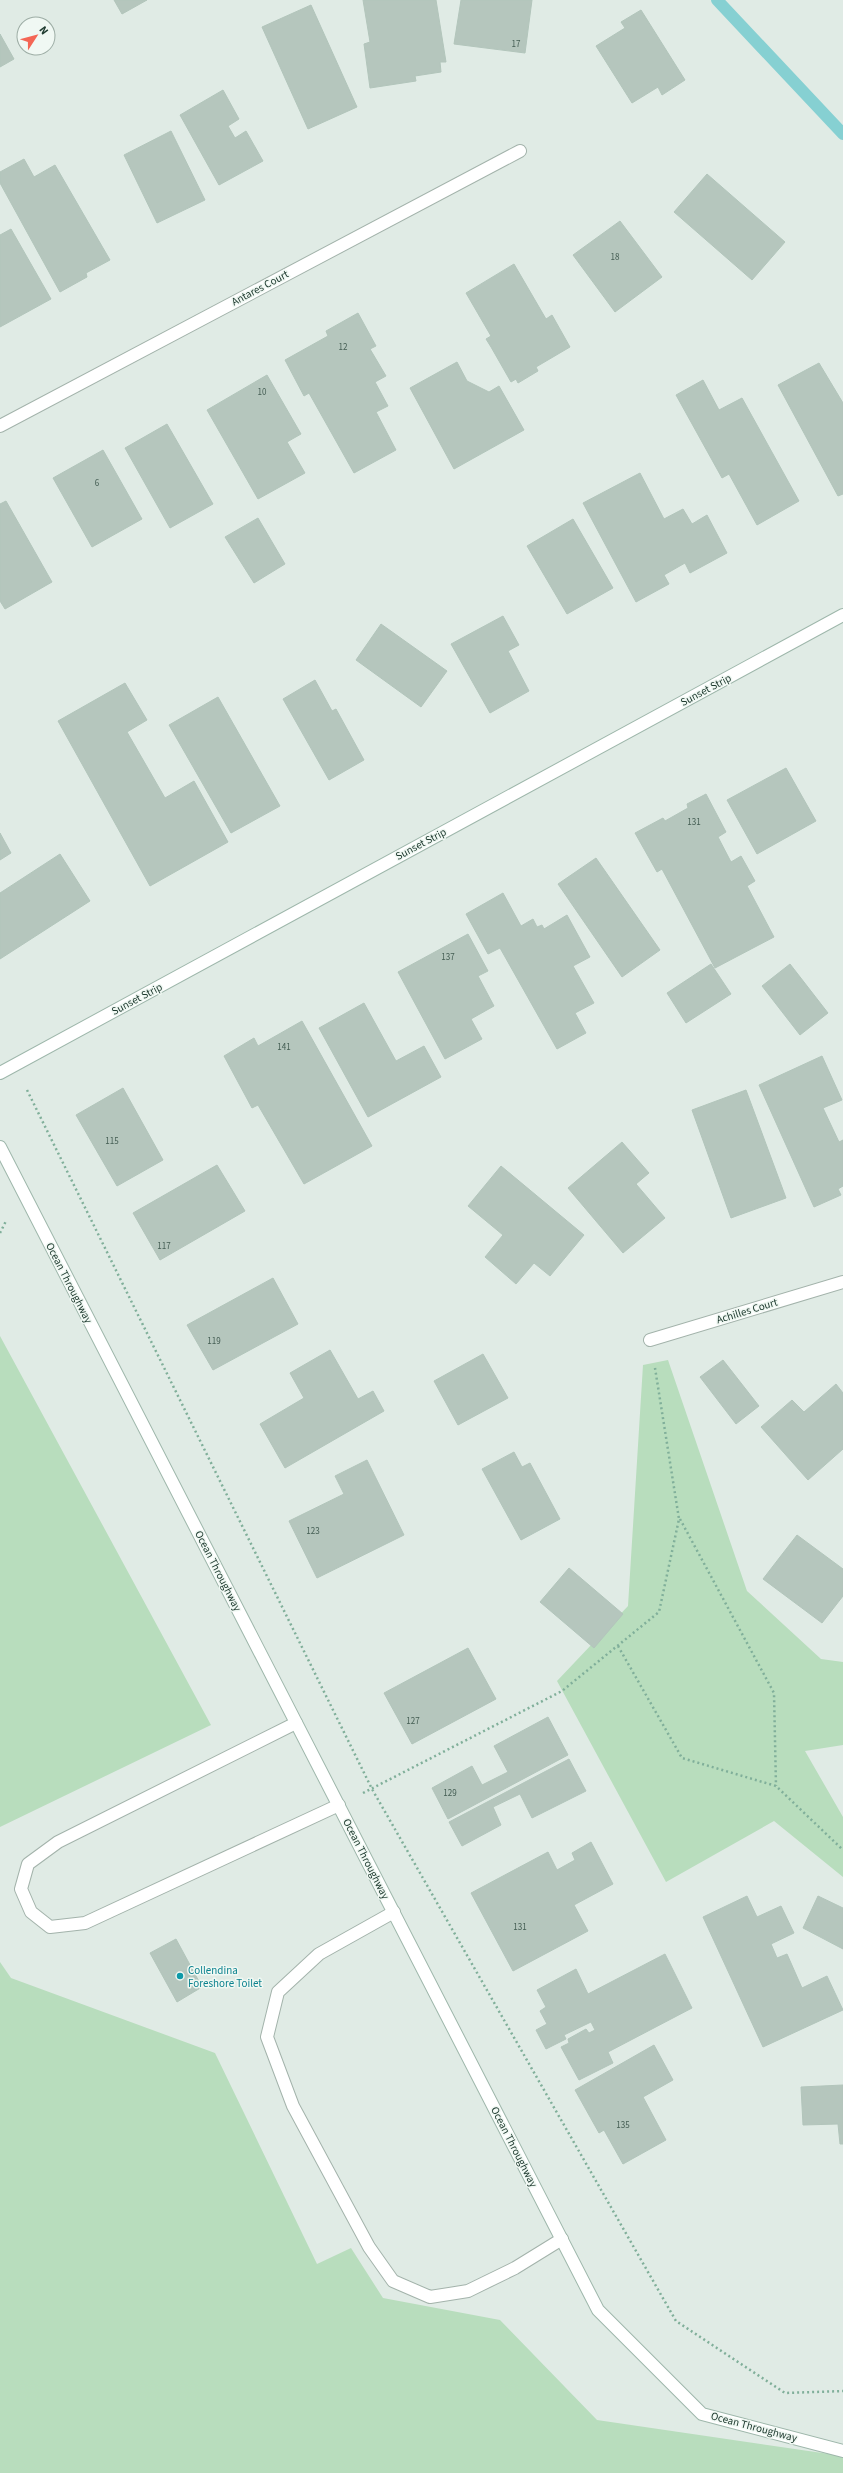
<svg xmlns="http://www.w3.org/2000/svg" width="843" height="2473" font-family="'Source Sans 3',sans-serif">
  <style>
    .green { fill: #b8ddbd }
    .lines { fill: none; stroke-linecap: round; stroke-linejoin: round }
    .stream { stroke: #86d0d2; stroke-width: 12 }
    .building { fill: #b5c6bd; stroke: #b2c5bb }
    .lane-casing { stroke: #a3b3ab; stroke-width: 14 }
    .street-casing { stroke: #a3b3ab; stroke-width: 14 }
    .secondary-casing { stroke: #9eb7ab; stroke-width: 14 }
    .path { stroke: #80af9a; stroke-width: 2.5; stroke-dasharray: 2 3; stroke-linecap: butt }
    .lane { stroke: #fff; stroke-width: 12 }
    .street { stroke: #fff; stroke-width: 12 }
    .secondary { stroke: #fff; stroke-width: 12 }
    .culture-dot { fill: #0f9aa8; stroke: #f0f8f3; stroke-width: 1.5 }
    .labels { text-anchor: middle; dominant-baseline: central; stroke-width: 3; stroke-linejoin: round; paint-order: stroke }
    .number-label { font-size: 9px; fill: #455e54 }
    .street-label { font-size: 11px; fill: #203c31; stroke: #f0f8f3 }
    .culture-label { font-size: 11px; fill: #0d838f; stroke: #f0f8f3; text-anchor: start }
  </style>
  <rect width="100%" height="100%" fill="#e0ebe5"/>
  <!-- green -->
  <path class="green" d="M0,1336L211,1725L0,1827Z
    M668,1360L747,1591L821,1659L843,1662V1745L805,1751L843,1817V1877L774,1821L666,1882L557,1681L628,1606L643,1365Z
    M0,1962L11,1978L215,2053L317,2264L351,2248L383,2298L500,2320L597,2420L843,2456V2473H0Z"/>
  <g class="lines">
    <!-- stream -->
    <path class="stream" d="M717,0L843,134"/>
  </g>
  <!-- building -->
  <path class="building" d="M114,0H147L122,14Z
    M363,0H436L446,62H440L441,72L415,76L416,81L370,88L364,44L370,42Z
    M461,0H532L525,53L454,44Z
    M311,5L357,107L308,129L262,27Z
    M641,10L685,80L662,95L658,87L632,103L596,46L625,28L621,22Z
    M0,34L14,59L0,67Z
    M223,90L239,119L228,126L235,138L246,131L263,161L219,185L180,115Z
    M171,131L205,200L157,223L124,155Z
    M24,159L34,177L55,165L110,260L86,273L87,277L60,292L0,183V172Z
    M707,174L785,242L752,280L674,212Z
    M620,221L662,277L615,312L573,255Z
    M11,229L51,299L0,327V235Z
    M514,264L546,319L552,315L570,347L536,367L538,371L518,383L516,379L511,382L491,347L486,339L491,336L466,293Z
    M358,313L376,346L370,349L386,376L375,382L388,406L376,412L396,450L354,473L309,393L304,396L285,360L328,336L326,331Z
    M457,362L467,381L489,392L499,386L524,430L454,469L410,388Z
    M819,363L843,403V494L838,496L778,385Z
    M267,375L301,434L287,442L305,473L258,499L207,410Z
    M703,380L719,410L742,398L799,501L757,525L729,474L722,478L676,395Z
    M167,424L213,504L170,528L125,448Z
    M103,450L142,519L92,547L53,478Z
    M640,473L664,519L683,509L692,524L707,515L727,553L690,573L685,563L664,575L669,584L636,602L583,503Z
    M6,501L52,582L5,609L0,601V504Z
    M258,518L285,564L254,583L225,537Z
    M573,519L613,588L567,614L527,546Z
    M503,616L519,645L508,651L529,691L490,713L451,644Z
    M381,624L447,671L421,707L356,660Z
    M315,680L332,711L336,709L364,760L329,780L283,699Z
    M125,683L147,720L127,732L165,798L194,781L228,842L150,886L58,721Z
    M218,697L280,806L231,833L169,725Z
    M786,768L816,821L757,854L727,800Z
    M706,794L726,832L718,837L731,862L741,856L755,881L747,886L774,937L715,968L662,869L657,872L635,833L663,818L665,821L688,808L687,804Z
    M0,833L11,853L0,860Z
    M60,854L90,901L0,959V893Z
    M596,858L660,950L622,977L558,884Z
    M503,893L521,926L533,919L537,927L542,925L544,929L567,915L590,957L573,966L594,1003L575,1013L586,1033L557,1049L500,948L488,954L466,914Z
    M468,934L488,971L478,976L494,1006L471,1019L482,1039L445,1059L398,972Z
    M711,964L731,994L686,1023L667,993Z
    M790,964L828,1013L800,1035L762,986Z
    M364,1003L396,1061L424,1046L441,1077L368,1117L319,1028Z
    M302,1021L372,1146L304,1184L258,1105L252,1108L224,1056L254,1038L258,1046Z
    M822,1056L842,1100L823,1108L839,1142L843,1140V1186L838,1189L841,1195L814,1207L759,1085Z
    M123,1088L163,1160L117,1186L76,1115Z
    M746,1090L786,1198L731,1218L692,1110Z
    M622,1142L649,1173L636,1184L665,1218L623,1253L568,1188Z
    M217,1165L245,1211L160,1260L133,1213Z
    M501,1166L584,1235L550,1276L534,1263L516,1284L485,1257L503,1235L468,1206Z
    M273,1278L298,1324L213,1370L187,1325Z
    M330,1350L358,1399L373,1391L384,1411L285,1468L260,1424L304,1398L290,1373Z
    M483,1354L508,1398L458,1425L434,1381Z
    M723,1360L759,1406L736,1424L700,1377Z
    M836,1384L843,1393V1449L808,1480L761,1427L792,1400L804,1412Z
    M514,1452L522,1467L530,1463L560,1519L521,1540L482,1469Z
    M367,1460L404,1535L317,1578L289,1521L344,1494L335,1476Z
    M797,1535L843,1569V1596L822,1623L763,1579Z
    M569,1568L623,1614L594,1648L540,1602Z
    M468,1648L496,1699L412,1744L384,1693Z
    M548,1717L568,1755L448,1819L432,1788L472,1766L482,1785L508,1772L494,1746Z
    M569,1759L586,1791L532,1818L520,1794L493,1807L501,1825L462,1846L449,1822Z
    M591,1842L613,1884L574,1905L588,1931L513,1971L471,1893L548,1852L557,1870L575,1860L572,1853Z
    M747,1896L757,1917L781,1906L794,1933L771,1944L777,1958L787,1954L802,1988L827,1976L843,2010L763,2047L703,1917Z
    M818,1896L843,1908V1949L803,1928Z
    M176,1939L202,1987L177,2002L150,1953Z
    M665,1954L692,2008L608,2052L613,2063L579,2080L561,2047L569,2043L568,2039L586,2029L589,2033L595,2030L591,2022L564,2035L566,2039L546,2049L536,2030L547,2024L540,2011L546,2007L537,1990L576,1969L588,1994Z
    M654,2045L673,2080L643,2097L666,2140L623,2164L604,2130L599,2133L575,2090Z
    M843,2085V2144H840L838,2124L803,2125L801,2087Z"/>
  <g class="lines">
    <defs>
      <path id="lane" d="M296,1723L58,1842L28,1864L21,1889L31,1912L50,1927L85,1923L339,1805
        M394,1912L319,1954L278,1992L267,2037L293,2106L369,2247L393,2281L430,2297L468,2291L515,2268L562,2239"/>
      <path id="street" d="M0,426L520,151
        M650,1340L843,1282"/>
      <path id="secondary" d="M0,1073L843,615
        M0,1147L598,2310L702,2414L843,2451"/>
    </defs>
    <!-- lane casing -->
    <use href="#lane" class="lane-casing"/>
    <!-- street casing -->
    <use href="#street" class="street-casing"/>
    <!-- secondary casing -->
    <use href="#secondary" class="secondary-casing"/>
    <!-- path -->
    <path class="path" d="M27,1090L372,1789L676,2321L785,2393L843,2391
      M0,1233L6,1221
      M680,1519L774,1693L776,1786
      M618,1646L682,1758L776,1786L843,1850
      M363,1793L562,1691L659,1612L679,1519L655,1368"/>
    <!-- lane -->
    <use href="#lane" class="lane"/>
    <!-- street -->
    <use href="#street" class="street"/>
    <!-- secondary -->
    <use href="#secondary" class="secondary"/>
  </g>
  <!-- markers -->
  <circle class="culture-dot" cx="180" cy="1976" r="4"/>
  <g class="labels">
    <!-- number labels -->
    <g class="number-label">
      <text x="516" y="44">17</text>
      <text x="615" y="257">18</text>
      <text x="343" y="347">12</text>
      <text x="262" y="392">10</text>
      <text x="97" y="483">6</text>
      <text x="694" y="822">131</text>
      <text x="448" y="957">137</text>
      <text x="284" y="1047">141</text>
      <text x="112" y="1141">115</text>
      <text x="164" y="1246">117</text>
      <text x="214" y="1341">119</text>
      <text x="313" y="1531">123</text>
      <text x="413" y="1721">127</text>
      <text x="450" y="1793">129</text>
      <text x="520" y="1927">131</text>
      <text x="623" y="2125">135</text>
    </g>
    <!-- street labels -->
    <g class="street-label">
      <text transform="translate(260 288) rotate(-28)">Antares Court</text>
      <text transform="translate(706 690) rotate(-28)">Sunset Strip</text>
      <text transform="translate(421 844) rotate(-28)">Sunset Strip</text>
      <text transform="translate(137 999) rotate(-28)">Sunset Strip</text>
      <text transform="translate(69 1283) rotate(63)">Ocean Throughway</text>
      <text transform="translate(747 1311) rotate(-17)">Achilles Court</text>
      <text transform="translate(218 1571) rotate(63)">Ocean Throughway</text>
      <text transform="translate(366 1859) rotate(63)">Ocean Throughway</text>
      <text transform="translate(514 2147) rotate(63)">Ocean Throughway</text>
      <text transform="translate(754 2427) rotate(15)">Ocean Throughway</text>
    </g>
    <!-- culture labels -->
    <g class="culture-label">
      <text x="188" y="1970">Collendina<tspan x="188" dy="13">Foreshore Toilet</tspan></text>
    </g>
  </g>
  <!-- north arrow -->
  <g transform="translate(36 36) rotate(54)"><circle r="19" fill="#f0f8f3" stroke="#9dada5"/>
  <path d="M0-3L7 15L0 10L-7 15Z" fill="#f46655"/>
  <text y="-6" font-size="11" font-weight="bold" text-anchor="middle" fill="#203c31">N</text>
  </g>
</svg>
